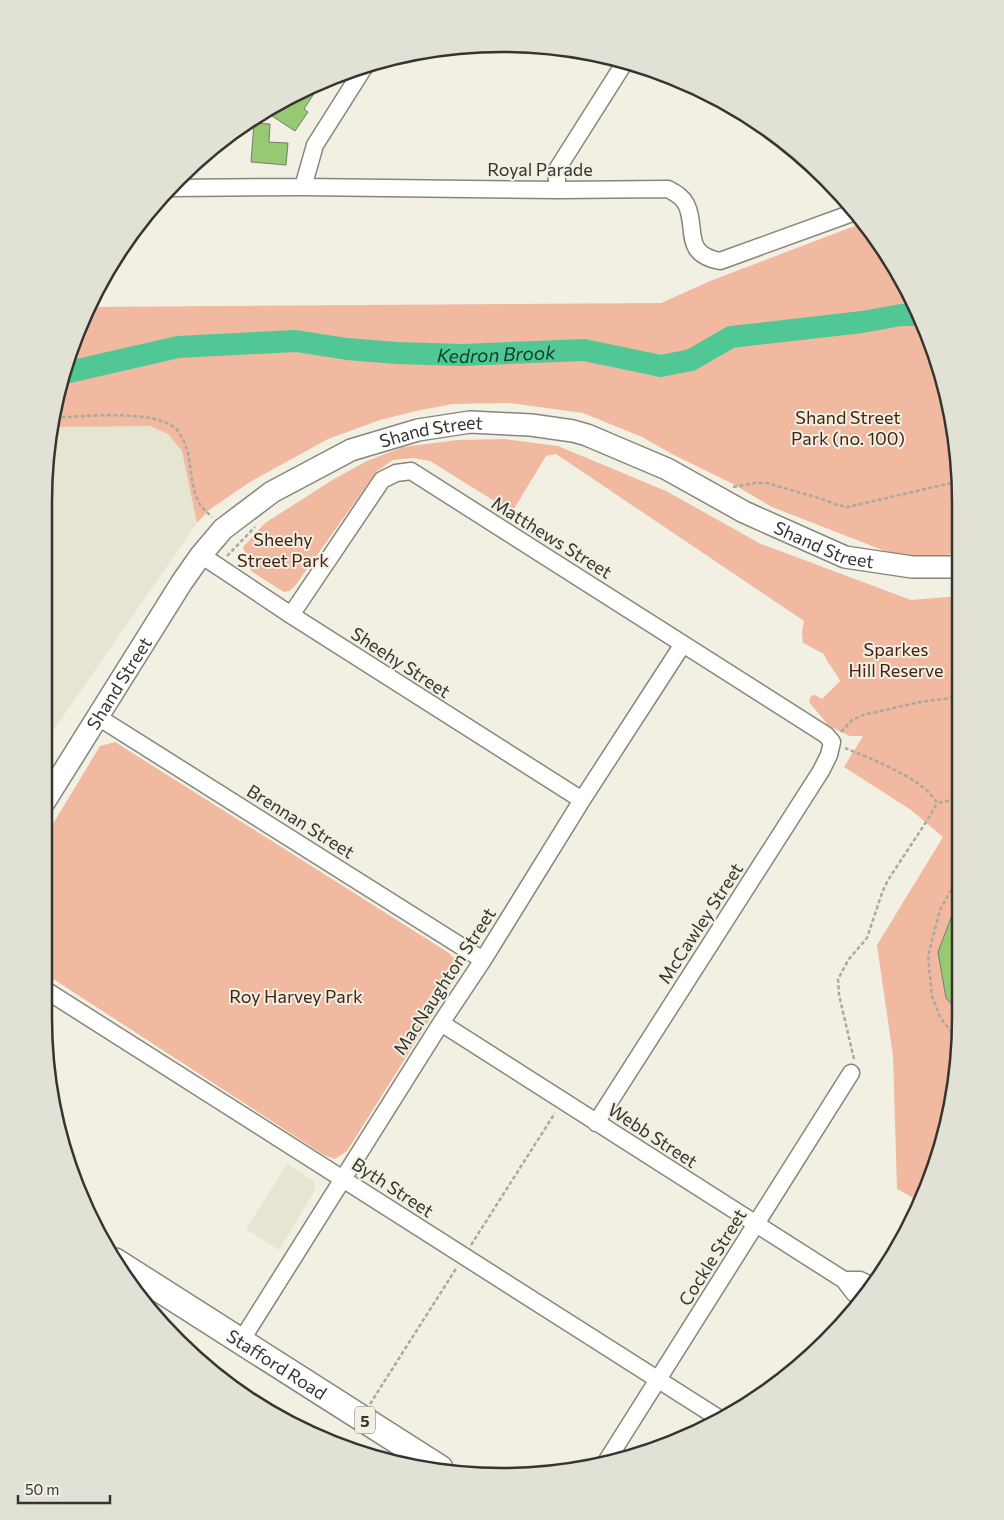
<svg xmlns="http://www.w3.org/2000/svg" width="1004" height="1520" font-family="Commissioner,sans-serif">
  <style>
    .built { fill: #e6e5d1 }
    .green { fill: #f2b9a1 }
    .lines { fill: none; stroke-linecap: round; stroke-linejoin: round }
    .river { stroke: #52c796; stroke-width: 22 }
    .building { fill: #97c972; stroke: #757b71 }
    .minor-casing { stroke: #87867b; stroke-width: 19 }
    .major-casing { stroke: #87867b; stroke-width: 24 }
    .highway-casing { stroke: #87867b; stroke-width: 28 }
    .path { stroke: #aaa99f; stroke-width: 2.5; stroke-dasharray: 4 2.5; stroke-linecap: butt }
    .minor { stroke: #fff; stroke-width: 16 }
    .major { stroke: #fff; stroke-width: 21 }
    .highway { stroke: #fff; stroke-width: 25 }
    .labels { text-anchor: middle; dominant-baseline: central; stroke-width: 4; stroke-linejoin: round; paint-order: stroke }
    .shield { fill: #f1f0e3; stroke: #6d6c65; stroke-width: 1 }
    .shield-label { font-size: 16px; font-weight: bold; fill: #35342f }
    .street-label { font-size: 18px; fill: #35342f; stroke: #f1f0e3 }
    .park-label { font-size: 18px; fill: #462110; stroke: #f1f0e3 }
    .water-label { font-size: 19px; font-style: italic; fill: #0a3e2a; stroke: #f1f0e3 }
    .rim { fill: none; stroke: #35342f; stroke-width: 2.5 }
  </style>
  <rect width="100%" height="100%" fill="#f1f0e3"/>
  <!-- built -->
  <path class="built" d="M58,426H150L168,434L182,451L197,523L46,741L48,442L52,427Z
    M287,1164L314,1181L315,1190L279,1250L246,1229Z"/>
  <!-- green -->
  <path class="green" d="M865,222L913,300L945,384L959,472V553L908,560L772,507L731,483L672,454L642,437L583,413L510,403L453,404L416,411L380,420L328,439L250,482L209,510L197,523L182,451L168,434L150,426L52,427L89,307L661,303L710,281Z
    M505,439L558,446L666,491L761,544L911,600L959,596L957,903L938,952L946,998L957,1010L956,1078L919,1201L897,1189L893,1056L877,945L943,837L911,810L844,767L863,736H850L829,726L809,702L811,696L815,695L822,699L840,681C836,671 827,664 824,654L803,643L802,632L804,621L556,454L546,456L512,512L430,461L413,458L393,460L377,471L295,586L289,591L284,592L251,571L243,547L265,523L334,479L367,461L403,447L458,440Z
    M115,742L449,953L456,960L457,976L347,1151L335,1159L324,1155L44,973L45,837L100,746Z"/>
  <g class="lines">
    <!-- river -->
    <path class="river" id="s1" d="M69,372L178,347L296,341L347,349L397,353L462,355L584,350L661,366L691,360L731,337L862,322L901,315H919"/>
  </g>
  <!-- building -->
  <path class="building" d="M321,83L304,109L308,112L295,131L269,114L274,107L300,91Z
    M254,123L270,124L269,142L288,143L286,165L251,162Z
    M956,905H957V1010L946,998L938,952Z"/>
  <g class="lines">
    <defs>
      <path id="minor" d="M303,187L315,145L365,66
        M170,188L303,187L558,190L668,189C675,193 682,196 686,204C698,227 681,254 720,261L855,212
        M558,190L556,171L625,62
        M201,555L291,615L582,800
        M291,615L382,480L396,473L411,471L826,735L832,742L829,755L821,771L596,1123
        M98,717L483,960
        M44,989L720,1419
        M441,1023L844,1280L854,1293L861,1298
        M844,1280H860L870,1285
        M241,1341L441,1023L483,960L582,800L683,644
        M606,1462L851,1073"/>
      <g id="major">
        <path id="s2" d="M45,801L182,582L201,555L223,529L272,492L351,450L418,430L470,422L531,425L573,431L587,435L667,469L744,512L845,557L912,567H959"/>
      </g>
      <g id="highway">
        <path id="s3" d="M115,1261L440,1468"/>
      </g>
    </defs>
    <!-- minor casing -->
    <use href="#minor" class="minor-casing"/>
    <!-- major casing -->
    <use href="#major" class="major-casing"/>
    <!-- highway casing -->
    <use href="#highway" class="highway-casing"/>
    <!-- path -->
    <path class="path" d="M55,418C83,416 156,409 176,429C182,435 186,446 188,453C191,468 192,494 201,506C204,510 208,513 212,517
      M733,487L755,483H767L822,499L837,505L848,507L951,483L959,479
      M227,556L255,527
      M841,732L852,720L863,715L920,702L958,697
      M845,748C871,759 923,778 937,803L953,800L958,790
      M953,800L958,804
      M956,1038L940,1017L932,996L928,956L940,910L957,879
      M854,1059L839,995L838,979L849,959L867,938L882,893L888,880L930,816L937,803
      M471,1245L555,1113
      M370,1404L457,1267"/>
    <!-- minor -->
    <use href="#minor" class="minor"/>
    <!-- major -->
    <use href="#major" class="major"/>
    <!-- highway -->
    <use href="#highway" class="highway"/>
  </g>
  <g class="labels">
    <!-- shield labels -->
    <rect class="shield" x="355" y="1406.5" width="20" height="27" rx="4"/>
    <g class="shield-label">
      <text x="365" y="1420">5</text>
    </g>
    <!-- street labels -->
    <g class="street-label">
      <text x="540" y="169">Royal Parade</text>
      <text stroke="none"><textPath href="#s2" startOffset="559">Shand Street</textPath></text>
      <text transform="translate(552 537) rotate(32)">Matthews Street</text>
      <text stroke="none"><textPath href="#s2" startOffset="979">Shand Street</textPath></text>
      <text transform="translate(401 662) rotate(33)">Sheehy Street</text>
      <text stroke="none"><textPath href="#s2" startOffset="139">Shand Street</textPath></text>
      <text transform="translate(301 821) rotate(32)">Brennan Street</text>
      <text transform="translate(700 923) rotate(-57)">McCawley Street</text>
      <text transform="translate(444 981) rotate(-57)">MacNaughton Street</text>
      <text transform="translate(653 1135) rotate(33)">Webb Street</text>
      <text transform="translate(393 1187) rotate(33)">Byth Street</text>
      <text transform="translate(712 1257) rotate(-58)">Cockle Street</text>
      <text stroke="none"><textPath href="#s3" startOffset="192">Stafford Road</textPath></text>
    </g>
    <!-- park labels -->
    <g class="park-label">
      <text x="848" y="417">Shand Street<tspan x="848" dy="21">Park (no. 100)</tspan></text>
      <text x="283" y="539">Sheehy<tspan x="283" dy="21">Street Park</tspan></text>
      <text x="896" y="649">Sparkes<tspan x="896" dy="21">Hill Reserve</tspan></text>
      <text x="296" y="996">Roy Harvey Park</text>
    </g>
    <!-- water labels -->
    <g class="water-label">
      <text stroke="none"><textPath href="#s1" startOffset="431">Kedron Brook</textPath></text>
    </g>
  </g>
  <!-- crop -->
  <path d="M0 0H1004V1520H0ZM502 52H502A450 450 0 0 1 952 502V1018A450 450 0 0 1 502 1468H502A450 450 0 0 1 52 1018V502A450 450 0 0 1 502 52Z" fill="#e2e1d5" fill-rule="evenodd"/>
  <path class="rim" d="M502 52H502A450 450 0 0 1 952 502V1018A450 450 0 0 1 502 1468H502A450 450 0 0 1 52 1018V502A450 450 0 0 1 502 52Z"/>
  <!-- scale -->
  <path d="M18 1495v8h92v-8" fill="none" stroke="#35342f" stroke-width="2.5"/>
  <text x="25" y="1495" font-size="15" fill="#35342f" stroke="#f1f0e3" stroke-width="4" paint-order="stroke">50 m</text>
</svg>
